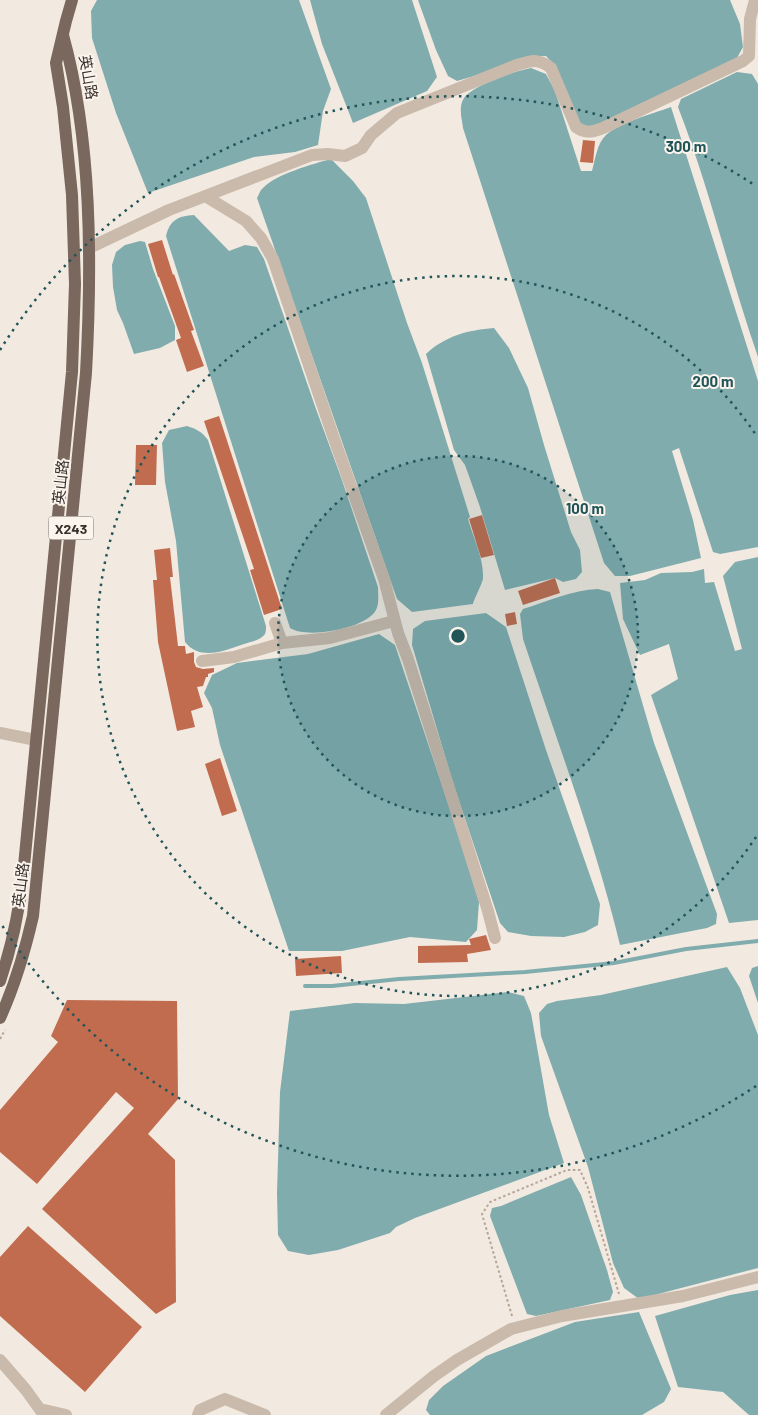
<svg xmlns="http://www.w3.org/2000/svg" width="758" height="1415" font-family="Barlow,'Noto Sans SC',sans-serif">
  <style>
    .water { fill: #80acae }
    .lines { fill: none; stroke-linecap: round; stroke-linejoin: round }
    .stream { stroke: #80acae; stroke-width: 4 }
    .building { fill: #c16c4f }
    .path { stroke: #b6a496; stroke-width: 2; stroke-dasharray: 2.5 2.5; stroke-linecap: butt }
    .minor { stroke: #cabaac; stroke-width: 12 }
    .major { stroke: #7a675d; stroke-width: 12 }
    .ring { fill: none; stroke: #225559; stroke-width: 2.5; stroke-dasharray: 2.5 5 }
    .labels { text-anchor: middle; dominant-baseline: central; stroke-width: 4; stroke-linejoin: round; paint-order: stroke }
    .shield { fill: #faf4ed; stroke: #736a65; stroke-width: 1 }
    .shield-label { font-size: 14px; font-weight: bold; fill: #392f2b }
    .street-label { font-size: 15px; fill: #392f2b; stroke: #faf4ed }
    .centre { fill: #225559; stroke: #faf4ed; stroke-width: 2.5 }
    .ring-label { font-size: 15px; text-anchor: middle; font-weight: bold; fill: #225559; stroke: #faf4ed; stroke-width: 4; stroke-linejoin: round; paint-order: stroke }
  </style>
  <rect width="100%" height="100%" fill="#f2eae0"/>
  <!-- water -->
  <path class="water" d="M97,0H299L331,89L323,111L318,145L295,152L254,157L148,193L116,113L92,38L91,11Z
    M310,0H412L437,77L427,91L353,123L322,44Z
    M418,0H730L740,24L743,47L737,58L597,125L585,128L577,122L554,65L546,56L525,57L474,76L457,81L448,76L436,50Z
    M531,68L546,74L555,91L581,171H592C595,160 597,143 606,135C621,122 652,114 671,107L758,381V547L720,554L713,552L679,448L672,451L693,520L701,558L630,576H615L604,563L463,128C462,119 458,107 464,98C474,85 515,71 531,68Z
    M737,72L752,74L758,84V357C729,274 710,189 678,107L681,99Z
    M331,159L353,181L366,198L407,323L422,363L470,517L468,519C473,537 484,559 483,578C483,582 475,597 473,604L412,612L397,599L257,198C259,195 260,190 263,188C276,174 313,164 331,159Z
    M194,215L229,251L245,245L257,247L264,259L316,409L342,480L378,587C378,595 380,606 374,613C361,629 307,639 290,628L166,236C170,220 178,216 194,215Z
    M140,241L145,242L153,269L175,326V340L160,348L134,354L123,323L117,310L113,287L112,265L116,252L125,245Z
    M494,328L509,348L528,388L544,445L571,532L580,550L582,572L576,579L563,582L555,578L505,590L480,507L465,465L454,450L426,354C445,336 468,330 494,328Z
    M187,426C197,429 202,432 208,440L266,626C266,629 266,631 265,634C261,640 250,642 244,644C224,651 200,661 185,642L176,541L165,482L162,443L169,430Z
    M758,557V920L729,923L651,695L678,679L669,644L640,655L623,619L620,583L645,580L661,573L692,572L704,569L705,583L714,582L735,651L742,649L723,576L735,562Z
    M598,589L610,592L654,743L717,914L716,924L707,928L620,945C595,841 557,741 523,639L520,614L523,609C548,601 572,590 598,589Z
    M486,613L506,627L546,750L600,904L598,925L585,932L564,937L531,936L508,932L500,923L453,783L412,645L413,629L425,621Z
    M379,634L395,645L459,836L479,902L477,930L466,942L410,937L342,951H289L220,745L212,708L204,693L212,675L237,663L308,654Z
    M758,966V1003L749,976L752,968Z
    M727,967L740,988L758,1035V1268L639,1299L624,1288L613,1263L588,1167L541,1036L539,1013L547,1004L557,1001L601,995Z
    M508,992L524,996L531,1013L549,1115L564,1163L415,1218L396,1227L390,1233L338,1250L309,1255L288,1251L278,1235L277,1193L280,1092L290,1011L355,1003L404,1004Z
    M571,1177L581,1195L607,1270L613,1292L610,1300L536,1316L527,1314L490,1216L492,1208L501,1206Z
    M758,1290V1415H749L723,1392L678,1387L655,1316L730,1295Z
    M639,1312L671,1389L664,1402L642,1415H430L426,1410L429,1400L443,1386L486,1356L575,1322Z"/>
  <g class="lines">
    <!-- stream -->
    <path class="stream" d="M305,986H332L399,979L525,972L614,963L686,949L758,941"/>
  </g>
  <!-- building -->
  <path class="building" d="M583,140L595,141L593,163L580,162Z
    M162,240L173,275L174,274L194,330L191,331L204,366L187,372L176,340L181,338L159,277H158L148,244Z
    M219,416L282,609L264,615L250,570L254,569L204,421Z
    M136,445H157L156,485H135Z
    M482,515L494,555L481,558L469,519Z
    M170,548L173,577H170L178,646H185L186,654L194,652V662L196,667L203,669L214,668V672L208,674V677H206L203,686L197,687L203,707L191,711L195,727L177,731L158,642L153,580H157L154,550Z
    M555,578L560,593L523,605L518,591Z
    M515,612L517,624L507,626L505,614Z
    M220,758L237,811L222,816L205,764Z
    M486,935L491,950L467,954L468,962L418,963V946L471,945L469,939Z
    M341,956L342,973L296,976L295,959Z
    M67,1000L177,1001L178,1099L148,1134L175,1160L176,1302L156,1314L42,1209L134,1108L116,1092L37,1184L0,1152V1110L58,1042L51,1036Z
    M28,1226L142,1327L85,1392L0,1316V1257Z"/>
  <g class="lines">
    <!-- path -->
    <path class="path" d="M0,1039L5,1030
      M512,1316L482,1214L490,1202L567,1170H580L588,1188L619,1294"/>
    <!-- minor -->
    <path class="minor" d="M205,196L246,221L261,238L273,259L332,433L384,579L398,633L408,659L488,911L495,938
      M89,248L169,210L312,155L328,154L345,156L362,148L371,135L397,113L514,66C530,61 537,57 551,68L576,127C586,134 592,132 603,128L743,61L749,56L750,19L755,0
      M275,623L282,643
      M202,661L234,657L282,643L330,638L394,621
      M0,733L36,740
      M0,1360L26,1390L44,1415
      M40,1409L66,1415
      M198,1415L200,1410L225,1399L265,1415
      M386,1415L434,1376L457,1360L511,1329L562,1316L683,1296L758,1277"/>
    <!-- major -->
    <path class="major" d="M0,981C12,946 19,912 23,876L72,372L75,284L72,195L63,107L56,63L66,21L72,0
      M0,1018C15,985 25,951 33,916L86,373C92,264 92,140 63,35"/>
  </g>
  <!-- distance rings -->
  <circle cx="458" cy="636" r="180" fill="#225559" fill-opacity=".12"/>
  <g class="ring">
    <circle cx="458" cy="636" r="180"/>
    <path d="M756 837A360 360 0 1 1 756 435"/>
    <path d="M756 1086A540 540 0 0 1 0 922M0 350A540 540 0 0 1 756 186"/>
  </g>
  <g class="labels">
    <!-- shield labels -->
    <rect class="shield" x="48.5" y="516.5" width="45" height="23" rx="4"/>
    <g class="shield-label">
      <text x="71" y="528">X243</text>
    </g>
    <!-- street labels -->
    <g class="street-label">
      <text transform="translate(89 77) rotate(80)">英山路</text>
      <text transform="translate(60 482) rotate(-84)">英山路</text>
      <text transform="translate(20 885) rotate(-83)">英山路</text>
    </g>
  </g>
  <circle cx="458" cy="636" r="8" class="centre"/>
  <g class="ring-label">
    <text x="686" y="152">300 m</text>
    <text x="713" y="387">200 m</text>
    <text x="585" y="514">100 m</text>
  </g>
</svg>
